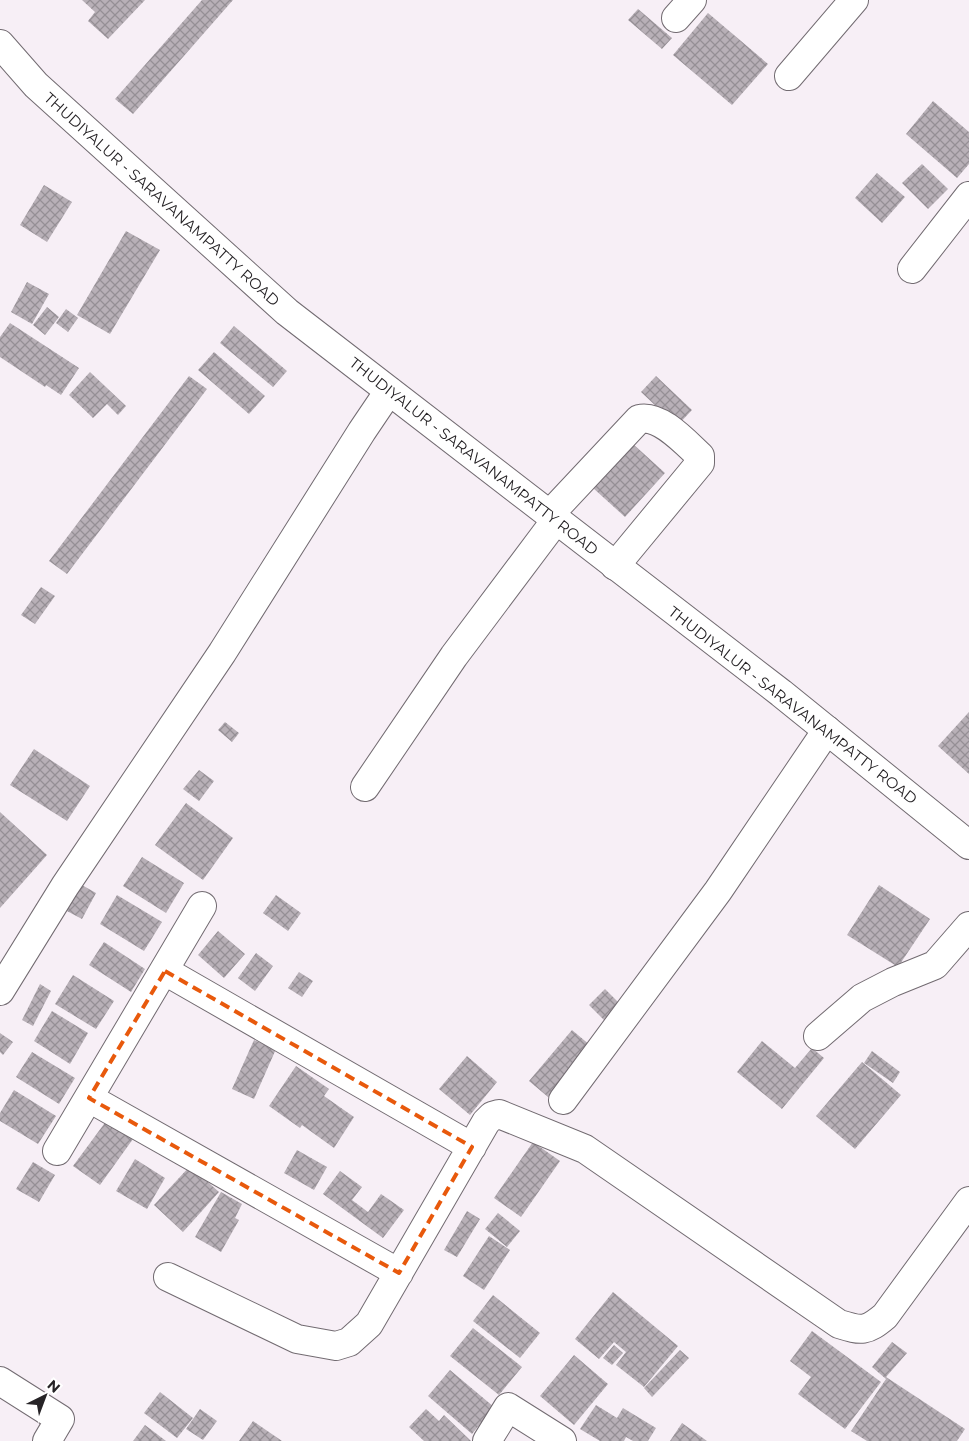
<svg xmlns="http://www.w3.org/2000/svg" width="969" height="1441" font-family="Montserrat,sans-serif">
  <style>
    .building { fill: url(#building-cross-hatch) }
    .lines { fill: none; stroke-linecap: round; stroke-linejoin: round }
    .minor-casing { stroke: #726b71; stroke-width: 30 }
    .major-casing { stroke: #726b71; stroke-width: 30 }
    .minor { stroke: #fff; stroke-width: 28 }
    .major { stroke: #fff; stroke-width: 28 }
    .marked { fill: none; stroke: #e8590c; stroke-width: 4; stroke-dasharray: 10 6; stroke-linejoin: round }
    .labels { text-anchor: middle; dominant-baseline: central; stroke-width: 5; stroke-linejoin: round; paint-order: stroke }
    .street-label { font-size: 15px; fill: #262326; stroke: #fff }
  </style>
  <defs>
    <pattern id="building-cross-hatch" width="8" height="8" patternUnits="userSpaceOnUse" patternTransform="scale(1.25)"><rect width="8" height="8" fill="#b8b0b7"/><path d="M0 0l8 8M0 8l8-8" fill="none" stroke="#958f95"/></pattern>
  </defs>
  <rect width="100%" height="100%" fill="#f7eff6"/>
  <!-- building -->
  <path class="building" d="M82,0H145L108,39L88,21L95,12Z
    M202,0H233L133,114L115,99Z
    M638,9L672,38L662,49L628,20Z
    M708,13L768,64L732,105L673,55Z
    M933,101L969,132V164L957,178L906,134Z
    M922,164L948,189L928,209L902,183Z
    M877,173L905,197L882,223L855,198Z
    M44,185L72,202L47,242L20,225Z
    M126,231L160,250L110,334L77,315Z
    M27,282L49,294L32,324L11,312Z
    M47,307L59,317L45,335L33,325Z
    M66,309L78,318L68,332L56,323Z
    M10,323L79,368L61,395L46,385L45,387L0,357V337Z
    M234,326L287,371L273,387L220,343Z
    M214,352L265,396L249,414L198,370Z
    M90,372L126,406L118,415L107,404L93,418L69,395Z
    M189,376L207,389L67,574L49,561Z
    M656,376L692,410L677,426L641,392Z
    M633,444L665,473L625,517L593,488Z
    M41,587L55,596L35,624L21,615Z
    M969,712V774L938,746Z
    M225,722L239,733L232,742L218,730Z
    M34,749L90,786L67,821L10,785Z
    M199,770L214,781L199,801L183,789Z
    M186,803L233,838L203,880L155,845Z
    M0,812L47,855L0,908Z
    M142,857L184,883L166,913L123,886Z
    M80,884L96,893L82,919L65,910Z
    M879,885L930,919L898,967L847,935Z
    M117,895L162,922L144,951L100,924Z
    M276,895L301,913L288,931L263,913Z
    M218,931L245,954L224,978L198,955Z
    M104,942L145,969L131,992L89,965Z
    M256,953L273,966L255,991L238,978Z
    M299,972L313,981L302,997L288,988Z
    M73,975L114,1001L96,1029L55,1004Z
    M40,984L51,991L33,1026L22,1020Z
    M605,989L628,1012L612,1028L589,1005Z
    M52,1011L88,1033L70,1064L34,1041Z
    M572,1030L597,1051L554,1102L529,1081Z
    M0,1033L13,1042L3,1055L0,1052Z
    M254,1040L276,1049L254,1099L232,1089Z
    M762,1041L795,1068L812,1048L824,1058L782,1109L737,1072Z
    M872,1051L900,1072L893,1083L864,1063Z
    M32,1052L75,1078L59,1104L16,1077Z
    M467,1056L497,1082L470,1115L439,1089Z
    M862,1062L901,1095L855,1149L816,1116Z
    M296,1066L329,1089L324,1096L354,1117L334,1148L302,1125L300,1128L269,1106Z
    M14,1090L56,1116L38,1144L0,1121V1113Z
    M107,1120L133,1139L100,1185L73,1166Z
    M533,1142L560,1161L521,1217L494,1198Z
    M297,1150L327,1167L314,1190L284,1173Z
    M135,1159L165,1178L147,1209L116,1191Z
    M33,1162L55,1175L39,1202L16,1189Z
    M190,1166L219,1192L183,1232L154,1205Z
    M340,1171L362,1187L352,1200L368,1212L381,1194L404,1210L383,1238L323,1194Z
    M221,1192L242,1204L235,1218L239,1220L221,1252L195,1237Z
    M467,1211L480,1219L457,1257L444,1250Z
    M498,1213L520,1231L507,1247L485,1229Z
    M489,1236L510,1250L484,1290L463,1276Z
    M613,1292L678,1346L644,1387L616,1365L626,1352L614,1342L599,1359L575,1339Z
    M493,1295L540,1333L520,1358L473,1321Z
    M473,1328L522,1367L499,1395L450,1356Z
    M812,1331L881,1382L845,1429L798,1394L811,1377L790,1361Z
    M892,1342L907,1353L886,1377L965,1429L957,1441H867L851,1431L886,1379L872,1367Z
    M614,1345L623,1353L612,1365L603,1358Z
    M680,1350L689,1358L652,1397L644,1388Z
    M574,1355L608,1384L574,1425L540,1396Z
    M450,1370L494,1407L472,1434L428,1396Z
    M160,1392L193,1418L177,1438L144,1413Z
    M596,1405L617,1418L623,1408L656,1428L648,1441H633L626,1437L624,1441H600L580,1429Z
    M200,1409L217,1421L203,1440L186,1429Z
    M426,1409L439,1421L444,1415L471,1441H424L409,1427Z
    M253,1421L282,1441H239Z
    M682,1423L707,1441H670Z
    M145,1425L166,1441H133Z"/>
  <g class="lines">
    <defs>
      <path id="minor" d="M676,18L692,0
        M789,76L854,0
        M912,269L969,196
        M549,515L639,419C660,414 685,442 700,456V463L615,566
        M365,787L454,656L556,520
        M165,971L472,1147
        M0,991L65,886L222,653L362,431L389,391
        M818,1036L862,998L893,982L935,965L969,926
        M89,1098L399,1273
        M563,1100L718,891L827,730
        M57,1151L202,906
        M168,1277L297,1339L336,1346L349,1342L369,1324L486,1122L492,1116L499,1114L585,1149L839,1324C862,1331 866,1332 885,1316L969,1201
        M0,1381L60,1419L47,1441
        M487,1441L508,1407L562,1441"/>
      <path id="major" d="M0,44L36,85L287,312L781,693L969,845"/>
    </defs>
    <!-- minor casing -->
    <use href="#minor" class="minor-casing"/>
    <!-- major casing -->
    <use href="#major" class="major-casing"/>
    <!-- minor -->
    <use href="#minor" class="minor"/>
    <!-- major -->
    <use href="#major" class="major"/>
  </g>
  <!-- marked area -->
  <path class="marked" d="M165,971L472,1147L399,1273L89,1098Z"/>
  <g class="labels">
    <!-- street labels -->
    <g class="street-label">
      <text transform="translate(162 199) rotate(42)">THUDIYALUR - SARAVANAMPATTY ROAD</text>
      <text transform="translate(474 456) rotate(38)">THUDIYALUR - SARAVANAMPATTY ROAD</text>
      <text transform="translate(793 705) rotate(38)">THUDIYALUR - SARAVANAMPATTY ROAD</text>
    </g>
  </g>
  <!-- north arrow -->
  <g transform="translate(45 1396) rotate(42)" stroke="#ffffff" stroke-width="4" paint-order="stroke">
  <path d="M0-4L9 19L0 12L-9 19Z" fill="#262326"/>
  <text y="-8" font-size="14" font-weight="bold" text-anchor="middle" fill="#262326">N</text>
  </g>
</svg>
